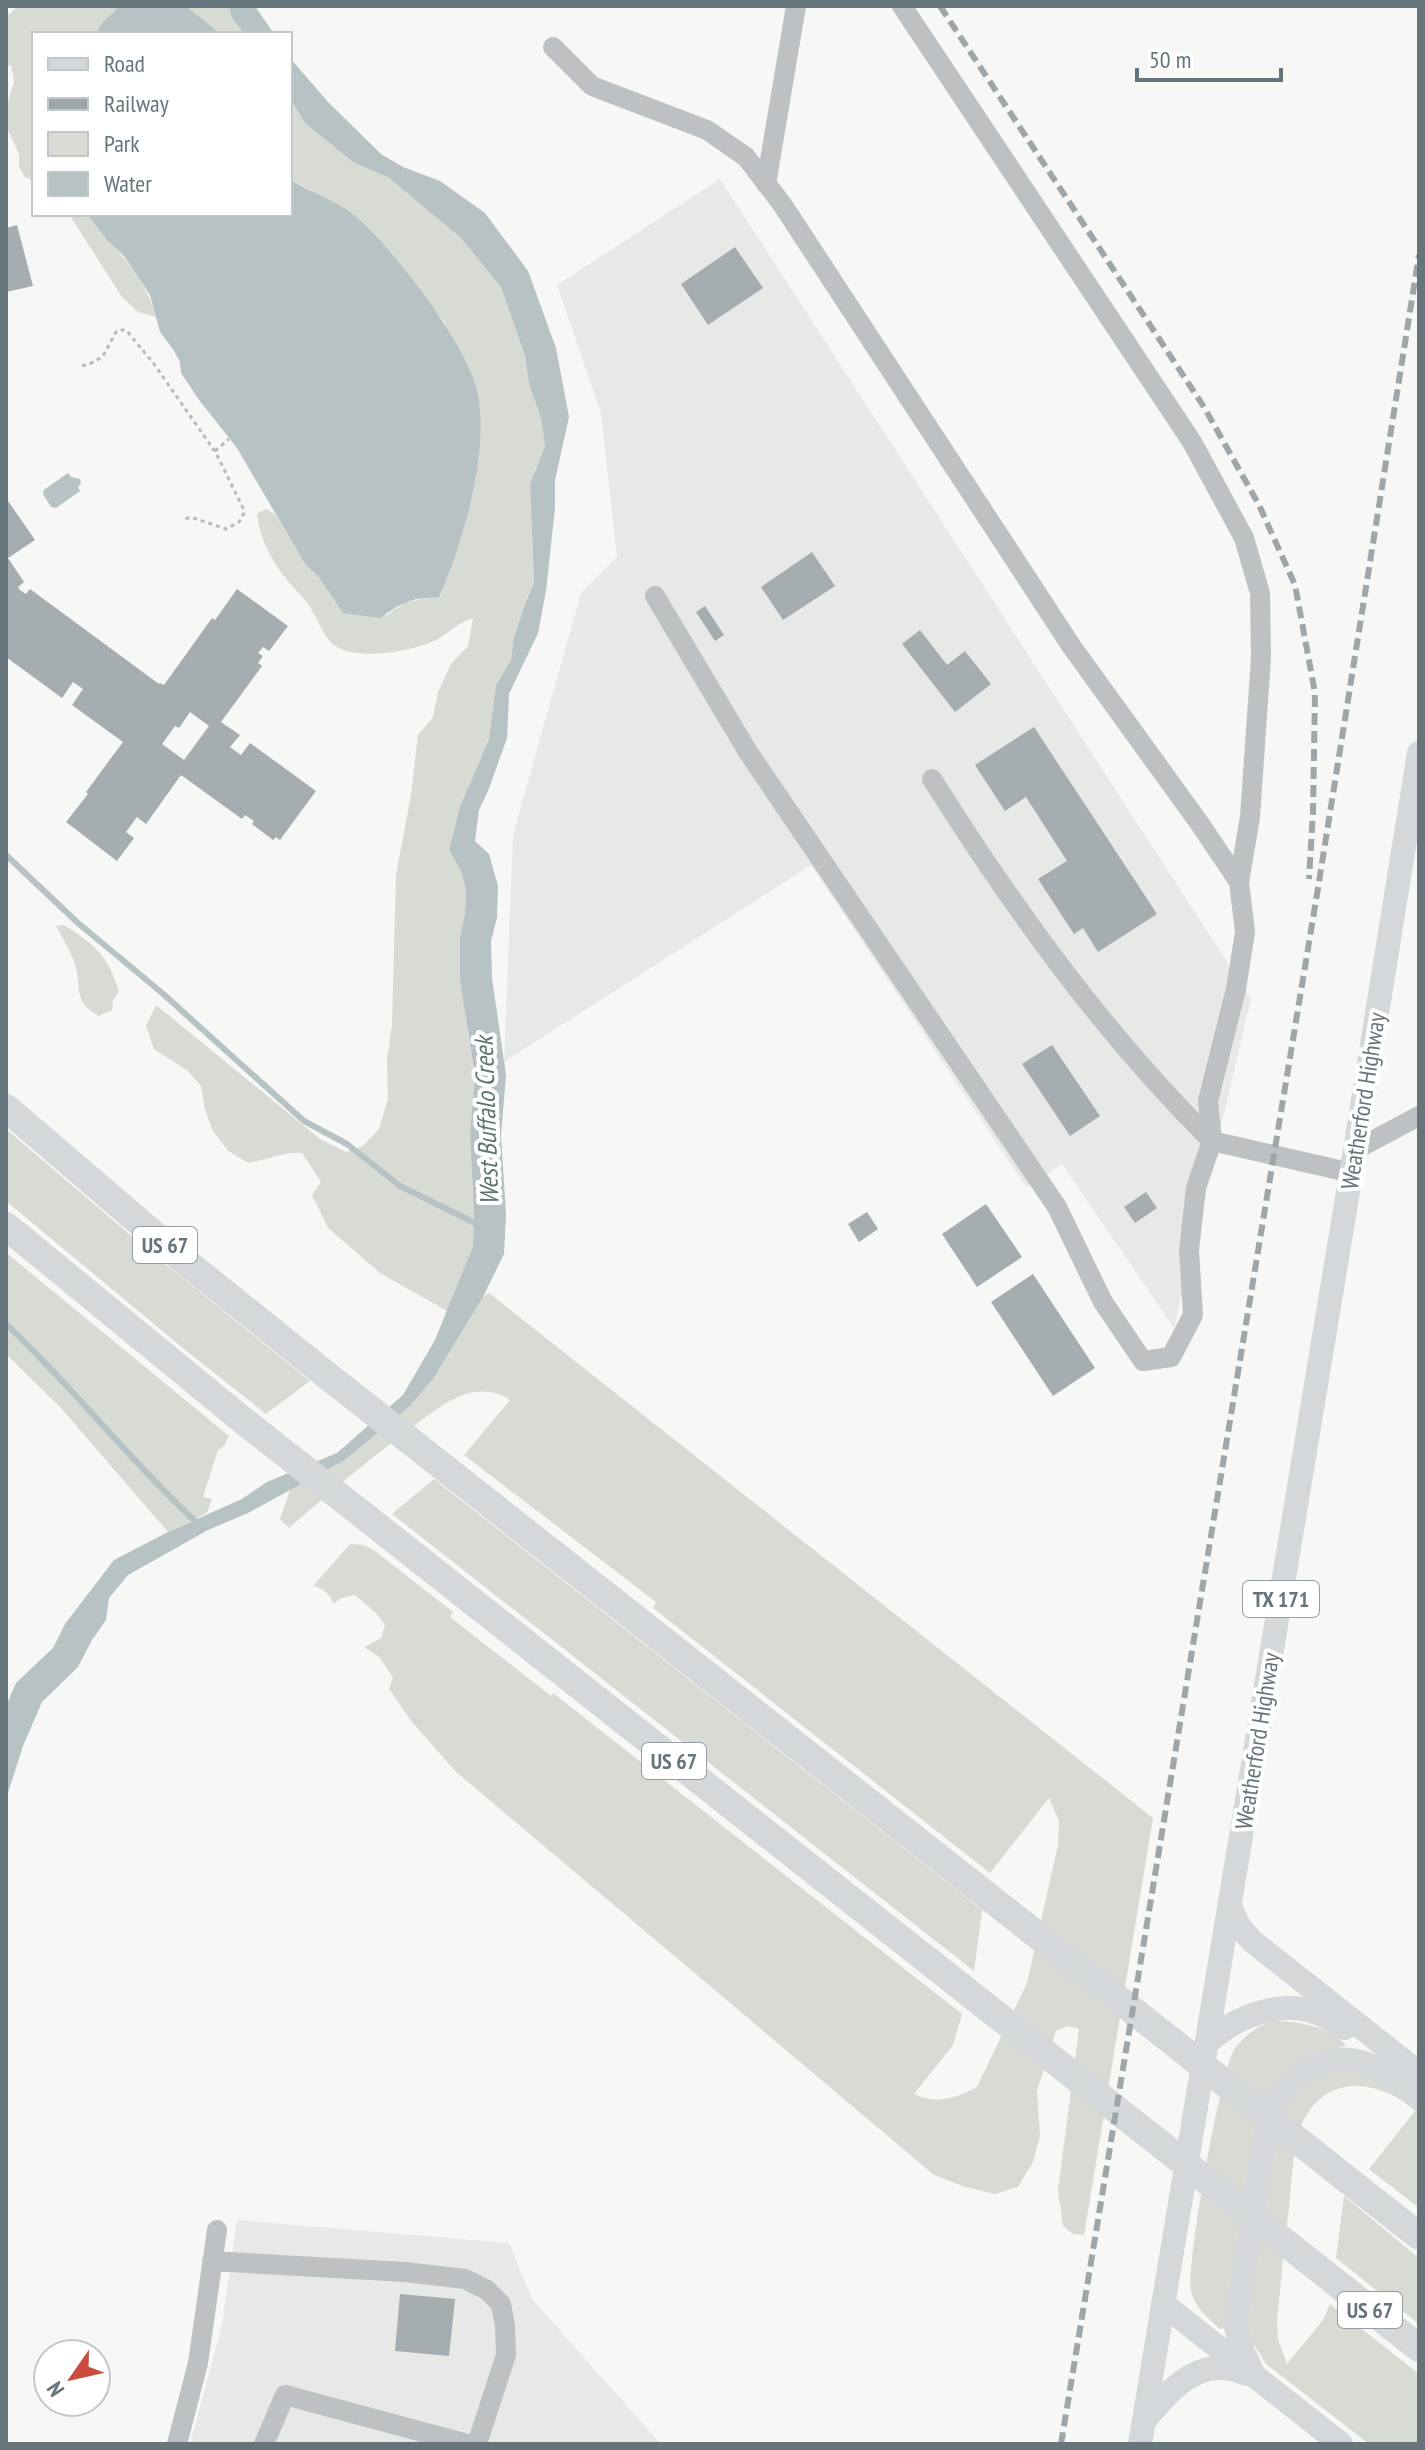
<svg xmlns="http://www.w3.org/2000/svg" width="1425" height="2450" font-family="'PT Sans Narrow',sans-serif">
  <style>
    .built { fill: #e8e8e7 }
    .green { fill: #d8dbd4 }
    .water { fill: #b6c2c4 }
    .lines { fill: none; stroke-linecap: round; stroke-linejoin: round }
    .stream { stroke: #b6c2c4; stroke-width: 6 }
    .building { fill: #a5adb0; fill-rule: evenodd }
    .path { stroke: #b7bbbc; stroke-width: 3; stroke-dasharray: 4 4; stroke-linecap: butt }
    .minor { stroke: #bdc1c4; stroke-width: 20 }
    .major { stroke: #d4d8da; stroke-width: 24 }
    .highway { stroke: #d4d8da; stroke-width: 28 }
    .rail { stroke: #9fa6a9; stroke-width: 6; stroke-dasharray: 12 6; stroke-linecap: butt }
    .labels { text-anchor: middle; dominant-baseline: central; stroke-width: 8; stroke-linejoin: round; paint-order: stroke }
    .shield { fill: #fff; stroke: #949ea3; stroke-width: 2 }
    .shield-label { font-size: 22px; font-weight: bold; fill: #66757b }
    .street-label { font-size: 24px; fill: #66757b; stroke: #fff }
    .water-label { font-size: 26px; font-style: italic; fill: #607476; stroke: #fff }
  </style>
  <rect width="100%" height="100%" fill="#f7f7f5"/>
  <!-- built -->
  <path class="built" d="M720,179L1251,999L1174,1328L1062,1164L1026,1187L811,865L504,1062L513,835L581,593L617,557L601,413L557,285Z
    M237,2220L509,2243L532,2299L658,2441L663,2444H190L222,2325Z"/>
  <!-- green -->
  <path class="green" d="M18,6H120L103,22L95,34H34V181L25,177L19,167V154L6,126V109L14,82L11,65L6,66V17Z
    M186,6H229L231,16L244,34H218L215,29Z
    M290,99L307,125L353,162L389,178L461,238L501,287L525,356L529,384L541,418L545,446L530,484L534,583L525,604L514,637L511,660L496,685L489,739L460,807L449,850L461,871L466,889L465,913L460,937L468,1035L475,1076L470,1134L474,1215L473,1246L447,1311L380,1273L328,1228L312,1195L321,1182L302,1153H289L249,1163L228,1151L213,1131L205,1110L201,1086L188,1071L154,1049L146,1026L156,1005L320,1139L346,1152L363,1146L379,1129L388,1099L387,1059L392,1025L396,875L411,795L418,735L433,717L438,692L451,664L468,646L473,618C459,622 449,633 436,640C413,651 357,662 334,645C322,636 316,612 304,599C280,573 262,551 257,514L266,509L275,514L305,564L318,576L343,613L388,615C401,603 414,599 431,598L459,545L464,528L477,461L479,426L478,394L444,322L385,248L353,214L290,179Z
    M69,214H87C113,248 145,274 156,317L138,312L122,297Z
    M64,925C94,944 109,956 119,992L113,1000L112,1010L99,1016C71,1001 83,986 74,961C69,949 62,937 56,926Z
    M6,1129L149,1251L310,1381L266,1414L184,1349L6,1201Z
    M6,1255H9L229,1436L224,1446L218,1450L203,1497L212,1499L207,1513L168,1532L61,1408L6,1354Z
    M489,1293L1153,1818L1084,2235L1073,2234L1063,2226L1058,2190L1079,2029L1068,2026L1056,2031L1037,2091L1040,2136L1033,2162L1018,2187L995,2194L965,2187L934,2175L455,1771L412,1722L389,1689L393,1677L379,1657L364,1647L381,1638L385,1625L376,1613L355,1595L339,1599L334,1604C330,1595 324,1588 313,1586L350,1544L364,1545L375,1551L453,1612L450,1617L551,1696L553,1693L962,2014L953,2045L914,2094C937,2105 956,2098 977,2087L1027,1983L1058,1845L1059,1821L1049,1798L990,1873L653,1608L656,1602L464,1455L510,1400C497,1391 479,1389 463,1395C444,1402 426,1417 410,1429C368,1460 329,1493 289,1528L280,1519L290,1490L345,1460L409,1407L433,1379L483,1297Z
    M434,1479L982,1910L974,1971L392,1514Z
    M1273,2021C1295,2021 1332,2026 1346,2046L1316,2053L1292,2066L1225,2328L1220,2329C1208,2318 1195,2308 1191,2291C1186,2265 1220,2073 1234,2050C1242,2037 1259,2025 1273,2021Z
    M1365,2068L1419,2107V2208L1369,2169L1415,2111C1381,2081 1330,2072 1304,2119C1294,2138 1292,2176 1290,2198C1285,2239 1281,2280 1277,2321L1278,2339L1287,2364L1323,2320L1330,2304L1419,2374V2444H1369L1266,2364L1248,2335L1246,2319L1274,2149L1285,2102L1310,2076Z
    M1344,2196L1419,2258V2324L1336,2258Z"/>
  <!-- water -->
  <path class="water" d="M120,6H186L215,29L218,34H95L103,22Z
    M229,6H255L274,34H244L231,16Z
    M290,58L328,102L381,154L403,167L440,181L485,213L528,271L556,348L569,417L555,480V508L546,591L538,633L509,694L507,738L488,791L479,810L475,841L489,854L498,886L497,918L491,941L492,978L506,1075L501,1135L506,1214L504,1254L483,1297L433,1379L409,1407L345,1460L248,1513L208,1530L128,1575L109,1598L106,1620L92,1640L78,1667L42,1702L23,1746L6,1799V1706L16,1683L53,1648L65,1624L114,1560L168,1532L242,1499L267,1482L337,1453L403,1395L435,1340L473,1246L474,1215L470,1134L475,1076L460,980V937L465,913L466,889L461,871L449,850L460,807L489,739L496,685L511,660L514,637L525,604L534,583L530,484L545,446L541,418L529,384L525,356L501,287L461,238L389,178L353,162L306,124L290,99Z
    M290,179C310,193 336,200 354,215C392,247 469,346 478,395C489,453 463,544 439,597L416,599L398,606L380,618L343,613L318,576L305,564L237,448L199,400L181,373L180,362L173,349L160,332L150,295L124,256L108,241L87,214H290Z
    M68,473L71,477L80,479L81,483L78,487L80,491L56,508L51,507L43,494L44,490Z"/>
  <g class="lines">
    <!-- stream -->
    <path class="stream" d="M6,855L78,923L161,992L304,1121L347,1144L400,1186L479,1225
      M6,1324C73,1387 129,1460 196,1522"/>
  </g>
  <!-- building -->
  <path class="building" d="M17,225L33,286L6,292V228Z
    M735,247L763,288L708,325L681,284Z
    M6,498L35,540L8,558L24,582L18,587L20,590L26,594L30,589L159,684L160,683L164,685L212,618L215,620L237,589L288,626L269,651L263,647L258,653L263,656L258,663L262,666L221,722L240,735L230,747L241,755L250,743L316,791L280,840L276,837L273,840L252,824L254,821L245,815L242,819L181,775L146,824L137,817L126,832L134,838L117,861L66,822L88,794L86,792L123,742L72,705L83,689L73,682L62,698L6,657ZM190,712L209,726L184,760L162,744L175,726L179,728Z
    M812,552L835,586L783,620L761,587Z
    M705,606L724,635L715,641L696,612Z
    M920,630L947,665L965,651L991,684L955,712L902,644Z
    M1034,727L1157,914L1098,952L1083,928L1074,934L1038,879L1067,861L1026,797L1005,811L975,765Z
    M1052,1045L1100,1116L1070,1136L1022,1064Z
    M1146,1192L1157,1208L1135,1223L1124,1207Z
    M986,1204L1022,1257L977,1287L942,1234Z
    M867,1212L878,1229L859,1242L848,1224Z
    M1033,1274L1095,1368L1053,1396L991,1302Z
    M400,2294L455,2299L449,2356L395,2351Z"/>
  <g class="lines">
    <!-- path -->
    <path class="path" d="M82,366L94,362L103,356L116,332L119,330H126L154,364L216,453L243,508L244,513L239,522L226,529L191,517L185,519
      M215,451L229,439"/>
    <!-- minor -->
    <path class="minor" d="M902,6L1192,442L1244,538L1260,593L1261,658L1250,817L1239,882
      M553,47L592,86L707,130L746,157L782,204L1072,647L1200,824L1239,882L1245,932L1236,989L1208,1101L1212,1141
      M766,184L796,6
      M655,596L748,752L1057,1207L1103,1302L1143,1361L1171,1357L1193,1315L1189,1250L1196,1188L1212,1141L1352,1173
      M932,779C1013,908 1104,1034 1212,1141
      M1355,1150L1419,1116
      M212,2261L405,2272L465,2279L487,2290L501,2304L505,2326L506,2355L477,2444
      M177,2444L198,2363L217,2230
      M264,2444L285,2395L467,2444"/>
    <!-- major -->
    <path class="major" d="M1230,1907L1239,1926L1252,1941L1419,2073
      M1207,2043C1235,2017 1279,1999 1317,2013C1327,2016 1336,2023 1345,2028
      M1163,2304L1341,2444
      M1254,2376L1243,2352L1235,2324C1244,2276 1251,2228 1258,2180C1263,2151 1265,2116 1281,2091C1287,2081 1299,2074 1309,2069C1352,2046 1385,2070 1419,2096
      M1145,2420C1164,2397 1189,2366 1222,2368C1231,2368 1240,2372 1248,2374
      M1140,2444L1355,1150L1419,753"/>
    <!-- highway -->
    <path class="highway" d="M6,1108L187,1263L329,1377L1419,2236
      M6,1226L240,1418L1419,2348"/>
    <!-- rail -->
    <path class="rail" d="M940,6L1204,407L1259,505L1295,585L1315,693L1313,812L1309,879
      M1061,2444L1318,888L1419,255"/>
  </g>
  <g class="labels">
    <!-- shield labels -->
    <g class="shield">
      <rect x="133" y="1227" width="64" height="36" rx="6"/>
      <rect x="1243" y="1581" width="76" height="36" rx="6"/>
      <rect x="642" y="1743" width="64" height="36" rx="6"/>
      <rect x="1338" y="2292" width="64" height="36" rx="6"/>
    </g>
    <g class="shield-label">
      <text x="165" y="1245">US 67</text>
      <text x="1281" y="1599">TX 171</text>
      <text x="674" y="1761">US 67</text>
      <text x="1370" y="2310">US 67</text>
    </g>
    <!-- street labels -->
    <g class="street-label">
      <text transform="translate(1363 1101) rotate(-81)">Weatherford Highway</text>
      <text transform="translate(1257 1741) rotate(-81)">Weatherford Highway</text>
    </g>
    <!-- water labels -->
    <g class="water-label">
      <text transform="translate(486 1121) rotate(-92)">West Buffalo Creek</text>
    </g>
  </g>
  <!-- border -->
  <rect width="1425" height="2450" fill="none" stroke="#66757b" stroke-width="16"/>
  <!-- legend -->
  <rect x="32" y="32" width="260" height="184" fill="#ffffff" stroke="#c2c8ca" stroke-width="2"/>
  <rect x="48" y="58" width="40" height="12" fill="#d4d8da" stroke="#c2c8ca" stroke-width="2"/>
  <text x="104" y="72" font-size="24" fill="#66757b">Road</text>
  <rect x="48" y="98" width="40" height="12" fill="#9fa6a9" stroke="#c2c8ca" stroke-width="2"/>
  <text x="104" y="112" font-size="24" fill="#66757b">Railway</text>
  <rect x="48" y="132" width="40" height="24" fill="#d8dbd4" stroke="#c2c8ca" stroke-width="2"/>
  <text x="104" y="152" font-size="24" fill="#66757b">Park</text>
  <rect x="48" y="172" width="40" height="24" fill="#b6c2c4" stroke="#c2c8ca" stroke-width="2"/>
  <text x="104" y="192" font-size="24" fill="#66757b">Water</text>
  <!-- north arrow -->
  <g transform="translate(72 2378) rotate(236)"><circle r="38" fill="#ffffff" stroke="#c2c8ca" stroke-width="2"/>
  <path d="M0-6L14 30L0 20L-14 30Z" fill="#cc4b3f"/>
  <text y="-12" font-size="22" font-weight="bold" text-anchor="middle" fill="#66757b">N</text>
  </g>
  <!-- scale -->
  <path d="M1137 68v12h144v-12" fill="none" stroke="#66757b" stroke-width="4"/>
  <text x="1149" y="68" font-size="24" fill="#66757b" stroke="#ffffff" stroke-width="6" paint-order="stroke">50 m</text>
</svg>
